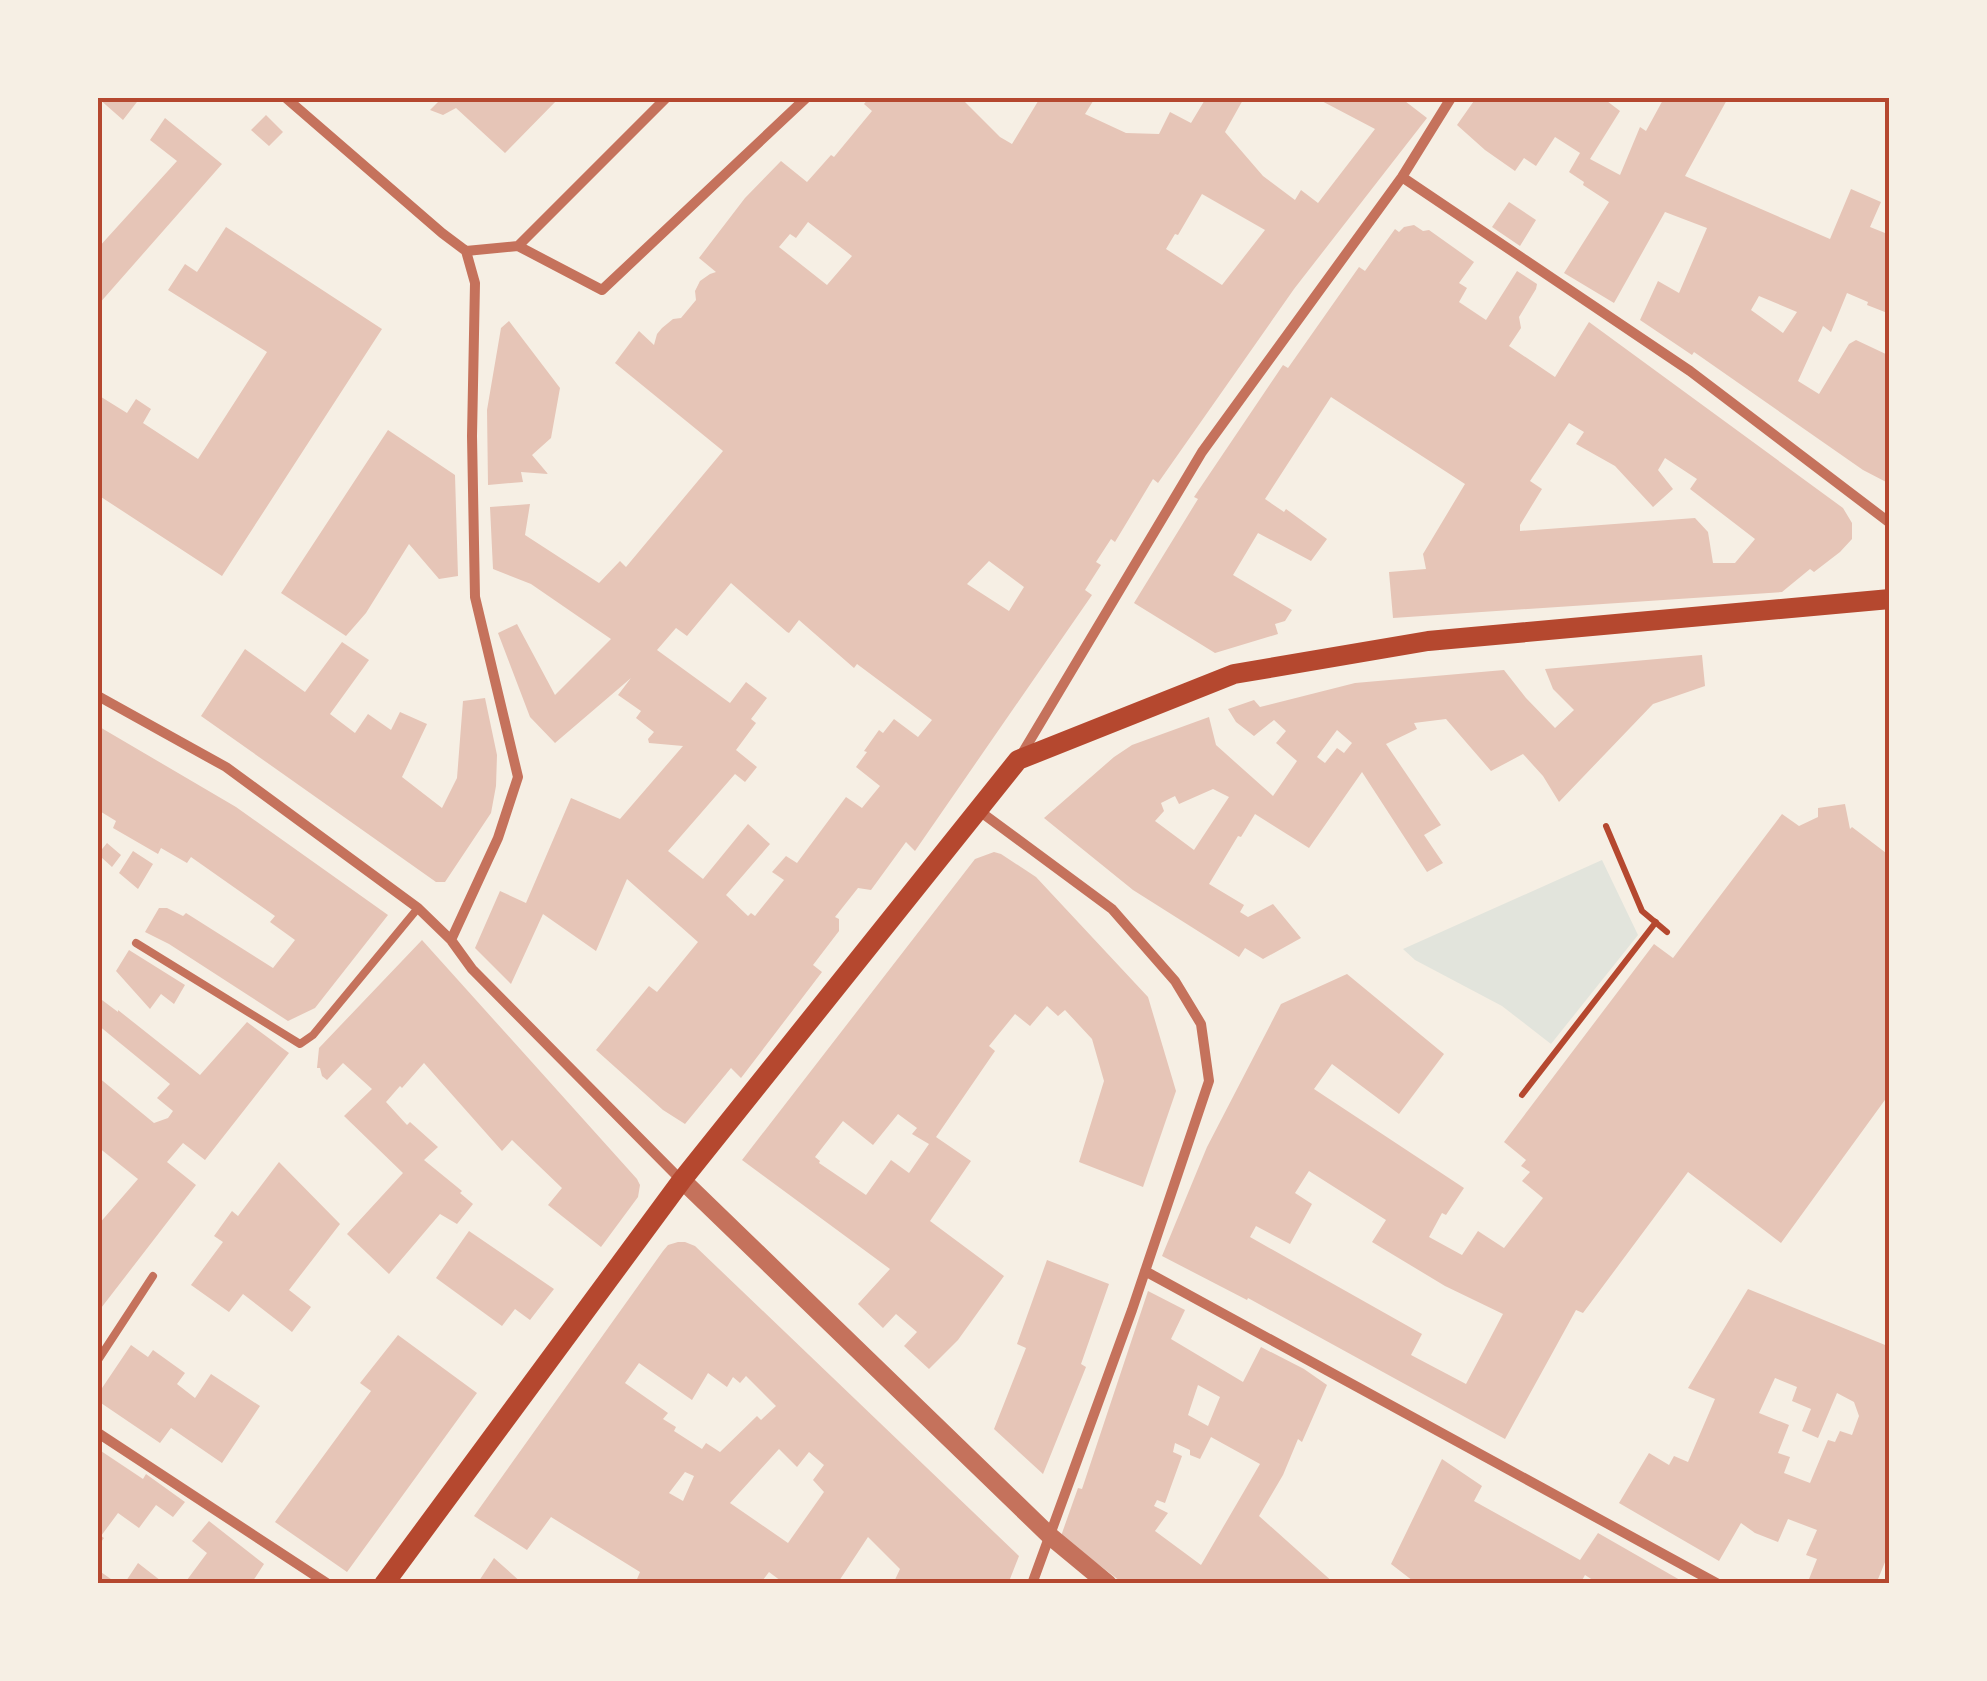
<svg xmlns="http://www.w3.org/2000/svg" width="1987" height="1681" font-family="Karla,sans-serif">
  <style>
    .green { fill: #e2e4dc }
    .building { fill: #e6c5b7; fill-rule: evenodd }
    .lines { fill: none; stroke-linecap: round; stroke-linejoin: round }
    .path { stroke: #b5482f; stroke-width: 6 }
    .service { stroke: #c5725c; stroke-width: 8 }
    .minor { stroke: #c5725c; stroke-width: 10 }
    .tertiary { stroke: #c5725c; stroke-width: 18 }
    .secondary { stroke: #b5482f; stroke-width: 20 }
    .neatline { fill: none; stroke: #b5482f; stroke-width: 4 }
  </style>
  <rect width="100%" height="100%" fill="#f6efe4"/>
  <!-- green -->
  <path class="green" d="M1602,860L1638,935L1551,1044L1502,1006L1415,960L1403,949Z"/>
  <!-- building -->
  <path class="building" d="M98,98H140L123,120Z
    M434,98H559L505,153L456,108L443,115L430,110L438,102Z
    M869,98H967L964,101L1000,137L1012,144L1040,98H1095L1085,114L1126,133L1159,134L1170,112L1191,123L1206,98H1244L1225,132L1263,176L1295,200L1301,190L1318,203L1375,129L1316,98H1401L1427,118L1294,289L1158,483L1153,479L1115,542L1111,539L1096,562L1101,565L1085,590L1092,595L915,851L906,842L871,890L858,888L835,917L839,919V931L813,965L822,972L741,1078L731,1068L685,1124L663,1110L596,1050L649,986L657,992L698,942L627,879L596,951L543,914L511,984L475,948L500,891L526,903L571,798L620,819L683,746L649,743L648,739L654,732L636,718L641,711L618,695L631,678L555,743L530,717L498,633L517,624L555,695L611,639L531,584L493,569L490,507L530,504L525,535L599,583L620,561L626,567L723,451L615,363L639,331L654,345L657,334L662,328L673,319L681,318L696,300L695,291L700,281L710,274L716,272L699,258L745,198L781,161L807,182L831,155L834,157L872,111L864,104ZM1202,194L1265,230L1222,285L1166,249L1175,234L1178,235ZM808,222L852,256L827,285L779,247L790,234L796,238ZM989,561L1024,587L1009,611L967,584ZM731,583L787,632L789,633L799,620L854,668L857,664L932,720L918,737L894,719L883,733L879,730L864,751L867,752L856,767L880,786L862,808L846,797L797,863L786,856L772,872L784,880L755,916L751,913L748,916L726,895L770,844L748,824L703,879L668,851L735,774L745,782L757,767L736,750L756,723L751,719L767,698L746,682L730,703L657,650L676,628L687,636Z
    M1476,98H1603L1620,111L1590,159L1620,175L1640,127L1646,131L1664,98H1728L1685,176L1830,239L1851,189L1881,202L1870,227L1890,235V314L1867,305L1868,302L1847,293L1831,332L1823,326L1798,381L1819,394L1849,344L1856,340L1890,356V484L1863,470L1694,352L1692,355L1640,320L1658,281L1679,293L1707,228L1665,212L1614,303L1564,273L1609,202L1583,185L1584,182L1569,172L1580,153L1555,137L1536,166L1524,158L1515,171L1485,150L1457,125ZM1759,296L1797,312L1783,333L1751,310Z
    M266,115L283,132L269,146L251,130Z
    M165,118L222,164L98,305V248L177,161L150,140Z
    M1509,202L1536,220L1520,246L1492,227Z
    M1414,225L1423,231L1429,230L1474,262L1459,283L1467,288L1459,302L1486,320L1517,271L1537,284L1536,289L1519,317L1521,328L1509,346L1555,377L1589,322L1843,508L1852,523V539L1840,552L1814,572L1810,569L1782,592L1393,618L1389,572L1426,569L1423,554L1465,484L1331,397L1265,499L1284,512L1286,509L1327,539L1311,561L1258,533L1233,575L1292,610L1285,621L1275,624L1278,634L1215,653L1134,603L1198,499L1194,497L1283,365L1288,368L1359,267L1365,271L1395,229L1399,232L1404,227ZM1569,423L1584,432L1576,444L1615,466L1653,507L1673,489L1658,470L1665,458L1697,479L1690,489L1755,539L1735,563H1713L1708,532L1695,518L1520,531V525L1542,489L1530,481Z
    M226,227L382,329L222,576L98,495V395L127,413L136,399L151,409L143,423L198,459L267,352L168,290L185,264L197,272Z
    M509,321L560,388L551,438L532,455L548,474L521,472L523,482L488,485L487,410L501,328Z
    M388,430L455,475L458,576L439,579L409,544L366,613L346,636L281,593Z
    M342,642L369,660L330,714L355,733L368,714L391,730L400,712L427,724L402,777L442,808L457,778L463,701L485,698L497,755L496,786L491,813L445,882H436L201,716L245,649L305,692Z
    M1702,655L1705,686L1653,704L1559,802L1543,776L1523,754L1491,771L1446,719L1414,723L1417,729L1386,744L1441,825L1424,835L1443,863L1427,872L1362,772L1309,848L1255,814L1241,837L1238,836L1209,884L1244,905L1240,912L1248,917L1273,904L1301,938L1263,959L1245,948L1239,957L1133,890L1044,818L1114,757L1132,745L1209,717L1216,745L1273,796L1297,761L1276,743L1286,731L1274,720L1254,736L1236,722L1228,709L1254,700L1260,707L1355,683L1504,670L1526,698L1555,728L1574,710L1553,689L1545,669ZM1337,730L1352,743L1344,753L1337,748L1325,763L1317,757ZM1213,789L1229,797L1194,850L1155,821L1164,811L1161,803L1175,796L1179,804Z
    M98,726L236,807L388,915L315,1008L288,1021L169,944L145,932L159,908H167L183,916L186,913L273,968L295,940L270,922L275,916L191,857L187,863L161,848L158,854L113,828L116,821L98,810Z
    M1845,804L1850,829L1852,827L1890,856V1093L1781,1243L1688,1172L1583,1313L1576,1310L1505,1439L1248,1298L1247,1300L1162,1256L1207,1147L1281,1004L1347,974L1444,1054L1399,1114L1332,1064L1314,1089L1464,1188L1446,1215L1442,1213L1429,1237L1462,1255L1478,1231L1504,1248L1543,1198L1522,1181L1530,1172L1521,1166L1526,1160L1504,1142L1654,944L1673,958L1782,814L1799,826L1818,817V808ZM1309,1171L1386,1220L1372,1242L1445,1286L1503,1314L1466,1384L1411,1355L1422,1334L1250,1237L1256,1226L1290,1244L1312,1204L1295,1193Z
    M107,843L121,855L112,867L101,857L98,862V854Z
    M133,851L153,864L138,889L119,873Z
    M994,852L1001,854L1036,877L1148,997L1176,1091L1143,1187L1079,1162L1104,1081L1092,1039L1065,1010L1058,1016L1047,1006L1030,1026L1015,1014L989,1046L995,1051L936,1137L971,1161L930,1221L1004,1276L958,1340L929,1369L904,1346L917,1332L896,1314L883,1328L858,1304L890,1269L742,1160L975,859ZM898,1114L917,1128L912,1134L929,1144L909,1173L891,1160L866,1195L819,1163L820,1161L815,1157L843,1121L873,1145Z
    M422,940L637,1179L640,1185L638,1197L601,1247L548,1205L562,1188L512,1140L502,1151L424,1063L402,1088L400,1086L386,1102L407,1125L410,1122L438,1147L424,1160L462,1191L460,1193L473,1204L457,1224L440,1214L389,1274L347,1234L403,1173L344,1116L372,1089L343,1063L327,1080L322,1076L320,1068H317L319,1048Z
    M129,950L185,985L174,1004L161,994L150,1009L116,971Z
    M98,997L118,1012V1010L200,1075L247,1022L289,1053L205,1160L183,1143L167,1162L196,1185L98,1312V1225L138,1179L98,1147V1077L154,1123L168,1118L173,1111L157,1098L170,1084L98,1025Z
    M279,1162L340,1224L289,1290L311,1307L292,1332L243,1294L229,1312L191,1285L223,1242L214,1236L232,1211L238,1216Z
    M469,1231L554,1289L530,1320L515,1309L502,1326L436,1278Z
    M678,1242H685L695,1246L1019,1556L1008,1584H893L900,1569L868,1537L837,1584H785L769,1572L760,1584L729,1582L728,1584H635L640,1572L551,1517L527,1550L474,1516L663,1251L668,1245ZM639,1363L692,1400L708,1373L727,1387L733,1377L740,1383L746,1376L776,1406L761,1420L757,1416L720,1452L706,1443L702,1449L674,1431L676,1427L663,1419L668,1413L625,1383ZM779,1449L797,1467L809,1452L824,1465L813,1480L824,1492L788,1543L730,1503ZM685,1472L694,1476L683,1501L669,1493Z
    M1047,1260L1109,1284L1081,1364L1086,1367L1043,1474L994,1429L1026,1348L1017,1344Z
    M1748,1289L1890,1347V1550L1876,1584H1807L1817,1559L1806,1555L1817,1530L1788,1519L1778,1542L1755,1533L1741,1523L1719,1561L1619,1503L1649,1453L1669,1465L1674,1456L1688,1462L1715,1399L1688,1388ZM1775,1378L1797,1387L1792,1401L1811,1409L1802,1431L1818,1438L1837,1393L1854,1402L1859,1416L1852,1435L1840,1431L1835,1442L1828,1440L1810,1483L1784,1473L1790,1457L1778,1453L1789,1425L1759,1413Z
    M1148,1291L1185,1310L1171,1339L1243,1382L1261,1347L1304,1369L1327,1385L1302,1442L1298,1439L1283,1475L1259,1516L1335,1584H1124L1061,1536L1078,1488L1082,1489ZM1198,1385L1220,1397L1208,1426L1188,1415ZM1211,1437L1260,1464L1201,1565L1155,1531L1168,1513L1154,1506L1157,1500L1165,1503L1182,1456L1173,1452L1175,1443L1190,1450V1455L1200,1459Z
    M398,1335L477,1393L347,1572L275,1522L371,1391L360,1383Z
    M131,1345L148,1357L153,1350L185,1373L177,1384L195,1398L211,1374L260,1406L222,1463L171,1428L160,1443L98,1401V1394Z
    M98,1449L143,1479L146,1474L185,1502L173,1517L156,1505L139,1528L118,1513L101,1536L104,1538L98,1546Z
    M1442,1459L1482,1486L1474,1501L1580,1560L1598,1533L1687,1584H1599L1585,1575L1580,1584H1417L1391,1564Z
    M209,1521L264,1564L251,1584H184L207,1553L192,1541Z
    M494,1558L523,1584H477Z
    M138,1563L165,1584H124Z
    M98,1570L118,1584H98Z"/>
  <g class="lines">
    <!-- path -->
    <path class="path" d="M1606,826L1642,911L1667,932
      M1522,1095L1656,922"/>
    <!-- service -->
    <path class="service" d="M136,943L300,1044L313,1035L418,908
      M98,1360L153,1276"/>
    <!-- minor -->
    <path class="minor" d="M286,98L442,233L466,251L475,283L472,436L475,597L518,777L498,838L451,940
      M1402,177L1690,371L1890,523
      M518,246L666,98
      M466,251L518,246L602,290L806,98
      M98,696L226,767L418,908L451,940L472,969L681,1180
      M1020,757L1202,452L1402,177L1451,98
      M978,810L1112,909L1175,981L1201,1024L1209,1081L1132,1310L1032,1584
      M1145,1271L1718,1584
      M98,1433L328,1584"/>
    <!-- tertiary -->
    <path class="tertiary" d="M682,1180L1050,1536L1108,1584"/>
    <!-- secondary -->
    <path class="secondary" d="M384,1584L682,1180L1018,760L1234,674L1428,641L1890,599"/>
  </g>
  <!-- border -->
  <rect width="1987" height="1681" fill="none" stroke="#f6efe4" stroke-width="200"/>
  <rect x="100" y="100" width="1787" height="1481" class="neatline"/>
</svg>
